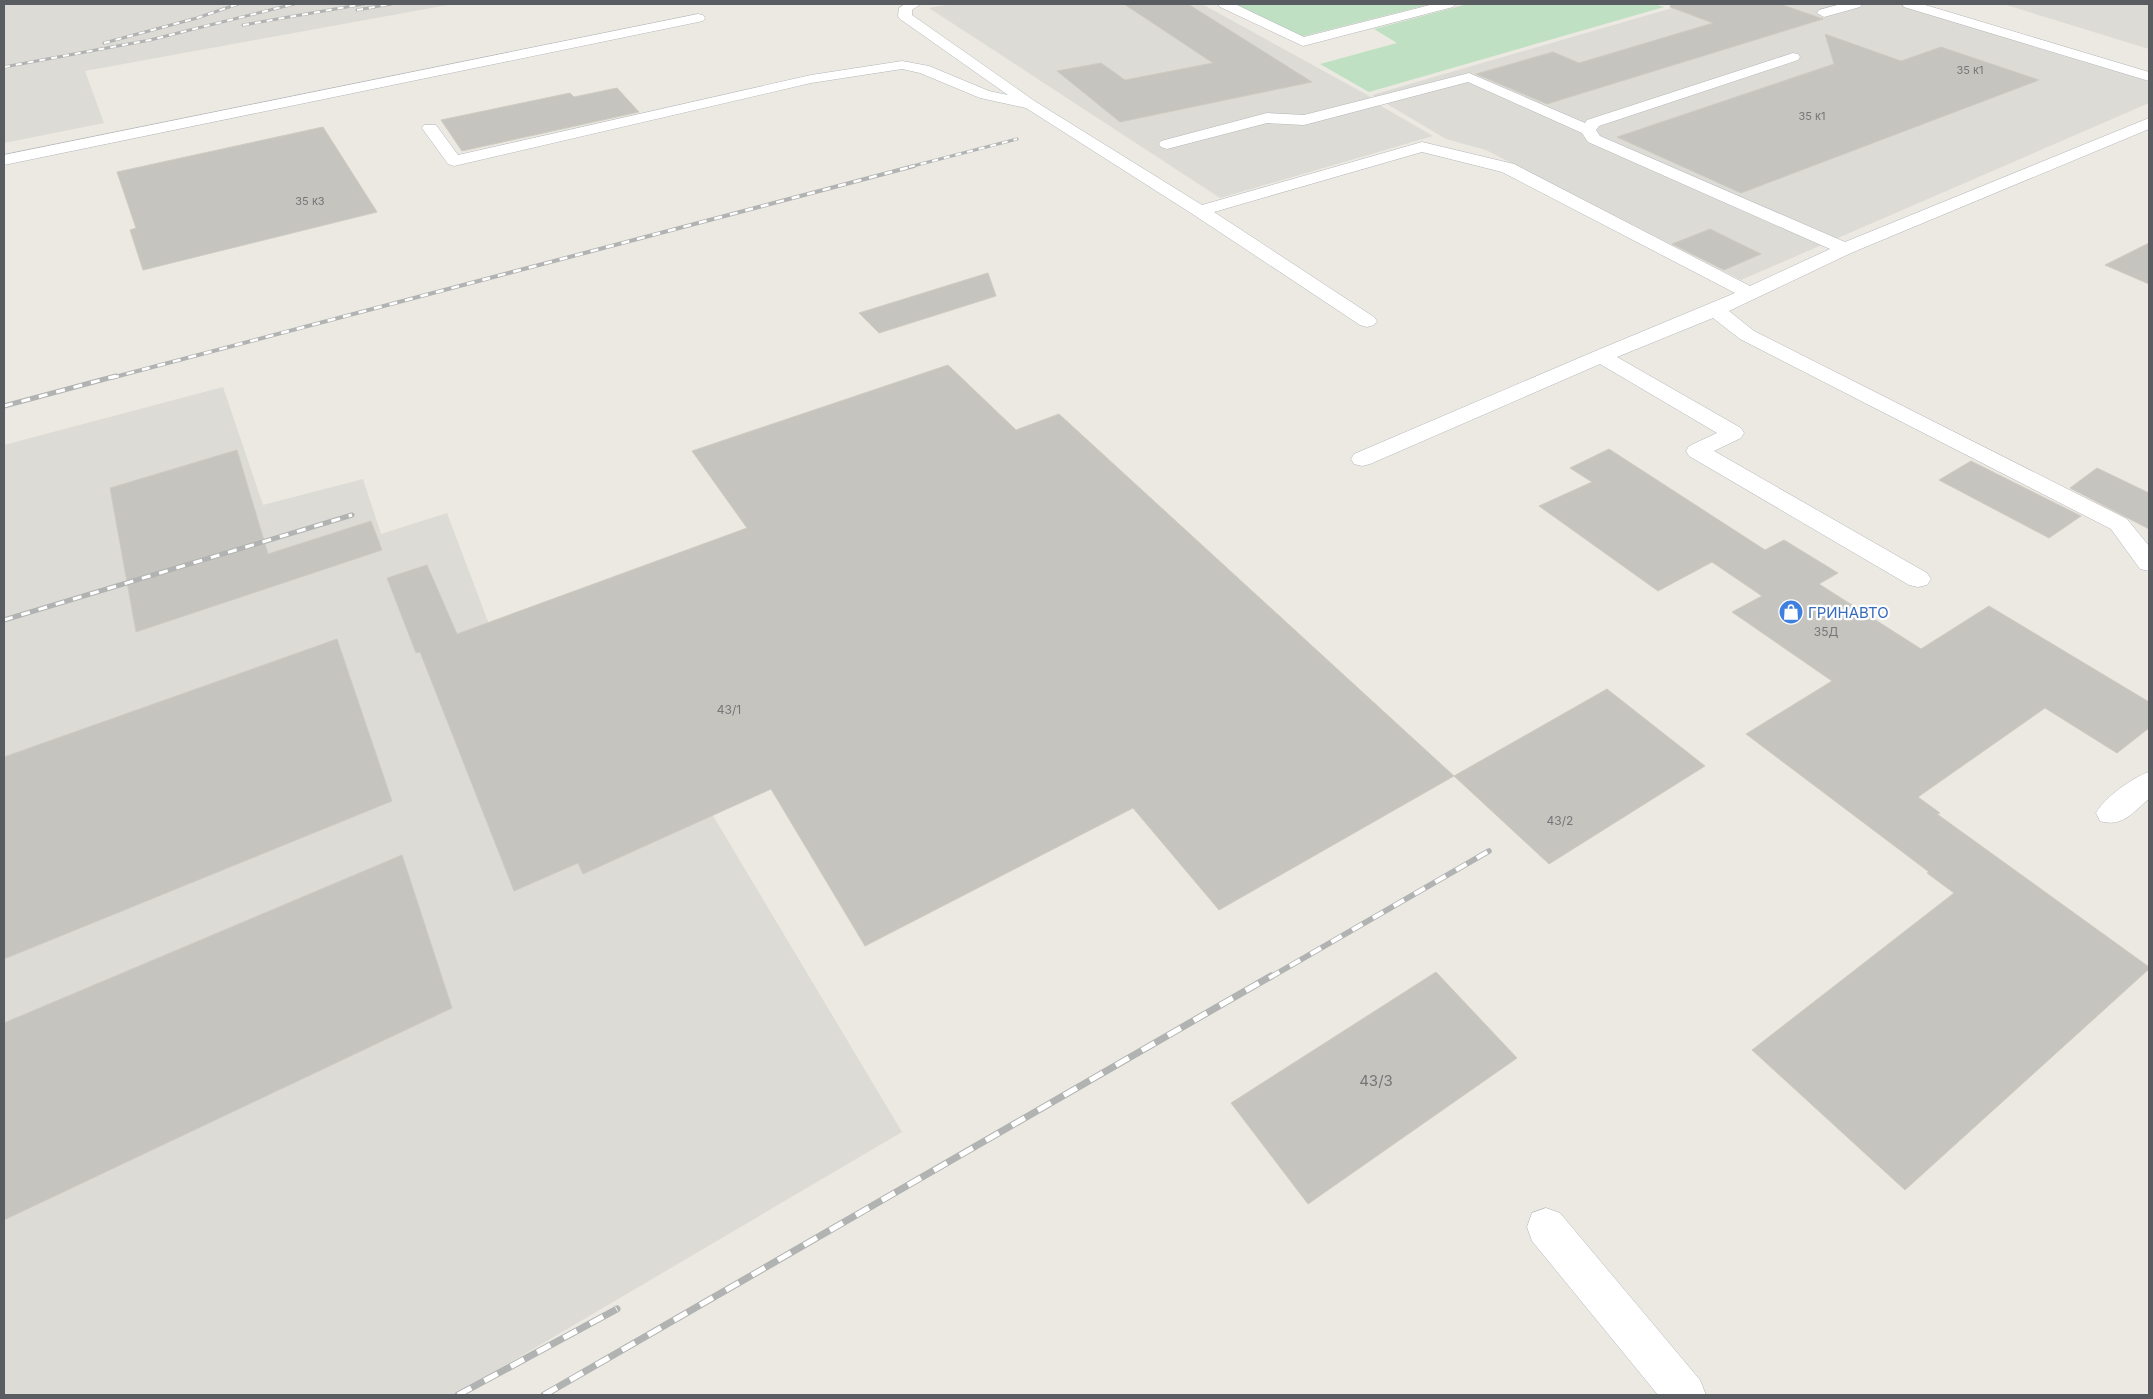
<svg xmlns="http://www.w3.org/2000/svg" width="2153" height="1399" font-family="Inter,sans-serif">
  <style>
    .industrial { fill: #dcdbd5 }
    .green { fill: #bfe0c2 }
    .building { fill: #c6c4be; stroke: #cecbc0 }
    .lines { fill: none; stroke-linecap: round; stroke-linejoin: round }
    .minor-casing { stroke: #b3b6ba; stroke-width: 1 }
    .minor { fill: #fff; fill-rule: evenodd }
    .rail-far4-casing { stroke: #b1b2b2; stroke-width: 3 }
    .rail-far3-casing { stroke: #b1b2b2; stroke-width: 4 }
    .rail-far2-casing { stroke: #b1b2b2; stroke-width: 5 }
    .rail-far1-casing { stroke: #b1b2b2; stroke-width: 5.5 }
    .rail-casing { stroke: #b1b2b2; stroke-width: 7 }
    .rail-far4 { stroke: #fff; stroke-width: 2; stroke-dasharray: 6; stroke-linecap: butt }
    .rail-far3 { stroke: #fff; stroke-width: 2.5; stroke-dasharray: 8; stroke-linecap: butt }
    .rail-far2 { stroke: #fff; stroke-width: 3; stroke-dasharray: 9; stroke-linecap: butt }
    .rail-far1 { stroke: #fff; stroke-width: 4; stroke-dasharray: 12; stroke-linecap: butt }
    .rail { stroke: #fff; stroke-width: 5; stroke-dasharray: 15; stroke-linecap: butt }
    .labels { text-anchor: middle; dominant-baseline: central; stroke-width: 4.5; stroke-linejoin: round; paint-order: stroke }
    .far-number-label { font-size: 11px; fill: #747678 }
    .number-label { font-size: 12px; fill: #747678 }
    .shop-label { font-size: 15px; fill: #366cbe; stroke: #fff; text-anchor: start }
    .near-number-label { font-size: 15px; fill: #747678 }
  </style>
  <rect width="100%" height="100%" fill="#ebe9e1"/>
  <!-- industrial -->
  <path class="industrial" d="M4,4H453L85,71L104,123L4,143Z
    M952,4H1202L1369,96L1381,106L1433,136L1220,198L929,8Z
    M1686,4H1902L2149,81V103L1741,280L1486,150L1446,139L1372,95Z
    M2003,4H2149V49Z
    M223,387L263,505L363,479L381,534L447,513L577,857L706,804L902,1132L455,1395H4V445Z"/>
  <!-- green -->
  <path class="green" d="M1233,4H1431L1300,37Z
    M1468,4H1654L1664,7L1369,92L1320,64L1397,43L1374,29Z"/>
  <!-- building -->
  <path class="building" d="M1124,4H1188L1312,82L1120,122L1057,71L1101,63L1125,80L1213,63Z
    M1671,4H1780L1823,19L1547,104L1476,74L1553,52L1579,63L1713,23L1670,7Z
    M1825,34L1901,61L1941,47L2039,80L1741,193L1617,137L1834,64Z
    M617,88L639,112L462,151L441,120L570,93L574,97Z
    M323,127L377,212L143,270L130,230L136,228L117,172Z
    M1710,229L1761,254L1724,270L1672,244Z
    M2149,243V284L2105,265Z
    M988,273L996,296L879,333L859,313Z
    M948,365L1016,430L1059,414L1454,776L1219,910L1133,808L865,946L771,789L583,874L578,863L514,891L420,652L416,653L387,578L427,565L457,634L747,528L692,451Z
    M1609,449L1765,550L1784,540L1838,573L1819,584L1921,649L1989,606L2149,702V728L2117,753L2045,708L1918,797L1940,813L1937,814L2149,967V969L1905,1190L1752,1050L1954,893L1927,873L1929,872L1746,734L1832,681L1732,612L1762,596L1712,562L1658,591L1539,506L1592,482L1570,468Z
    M237,450L268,554L371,521L382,550L136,632L110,488Z
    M1971,461L2081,516L2049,538L1939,480Z
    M2097,468L2149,493V529L2070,488Z
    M337,639L392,801L4,959V757Z
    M1607,689L1705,766L1549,864L1454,776Z
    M402,855L452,1008L4,1220V1023Z
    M1436,972L1517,1058L1308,1204L1231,1103Z"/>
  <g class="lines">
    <defs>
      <path id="minor" d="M905,4H921L912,10V15L1036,102L1202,205L1422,142L1514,164L1750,286L1830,249L1588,142L1582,133L1468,82L1304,125L1267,123L1167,149L1161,147L1159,144L1161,141L1267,113L1304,115L1469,73L1585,123L1587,120L1793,53L1798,54L1800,57L1798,60L1599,126L1596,130L1600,136L1845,242L2149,118V129L1851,253L1729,311L1754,331L2127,519L2149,546V571L2140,569L2111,529L1740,339L1713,318L1617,357L1741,428L1744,433L1741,438L1714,451L1927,573L1931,579L1927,585L1918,587L1909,585L1689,456L1686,451L1689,446L1717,433L1600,364L1370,464L1362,466L1354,464L1351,459L1354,454L1593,352L1735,293L1502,172L1422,152L1214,212L1374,317L1377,321L1374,325L1367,327L1360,325L1194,215L1026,108L980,98L920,73L902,69L811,83L454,166L448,164L422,128L424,125H436L458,155L811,75L902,61L929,66L989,91L1008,95L900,19L898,16L899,8Z
        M1218,4H1235L1304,37L1434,4H1455L1453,7L1303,46L1220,7Z
        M1841,4H1862L1860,7L1824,17L1817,13L1819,10Z
        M1902,4H1922L2149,72V81L1904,7Z
        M698,14L703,15L705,18L703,21L4,165V155Z
        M2149,772V799C2133,812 2122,828 2100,821L2096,813C2104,798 2133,777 2149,772Z
        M1546,1208L1560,1213L1700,1380L1706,1395H1658L1532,1241L1527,1227L1532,1213Z"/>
    </defs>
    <!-- minor casing -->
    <use href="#minor" class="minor-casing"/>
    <!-- minor -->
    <use href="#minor" class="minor"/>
    <defs>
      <path id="rail-far4" d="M357,10L391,4
        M243,25L364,4
        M104,43L197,18L238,4
        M4,67L150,40L294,4
        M909,167L1017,139"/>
      <path id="rail-far3" d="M111,378L914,166"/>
      <path id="rail-far2" d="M4,406L116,376
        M4,620L352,515"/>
      <path id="rail-far1" d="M1269,978L1489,851"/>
      <path id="rail" d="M458,1395L617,1309
        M544,1395L1271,976"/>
    </defs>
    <!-- rail-far4 casing -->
    <use href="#rail-far4" class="rail-far4-casing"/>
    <!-- rail-far3 casing -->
    <use href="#rail-far3" class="rail-far3-casing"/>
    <!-- rail-far2 casing -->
    <use href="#rail-far2" class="rail-far2-casing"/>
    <!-- rail-far1 casing -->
    <use href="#rail-far1" class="rail-far1-casing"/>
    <!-- rail casing -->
    <use href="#rail" class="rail-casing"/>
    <!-- rail-far4 -->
    <use href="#rail-far4" class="rail-far4"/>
    <!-- rail-far3 -->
    <use href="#rail-far3" class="rail-far3"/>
    <!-- rail-far2 -->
    <use href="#rail-far2" class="rail-far2"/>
    <!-- rail-far1 -->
    <use href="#rail-far1" class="rail-far1"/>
    <!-- rail -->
    <use href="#rail" class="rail"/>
  </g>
  <!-- icons -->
  <defs>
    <symbol id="shop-disc" viewBox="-11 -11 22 22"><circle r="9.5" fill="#3f7fe0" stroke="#fff"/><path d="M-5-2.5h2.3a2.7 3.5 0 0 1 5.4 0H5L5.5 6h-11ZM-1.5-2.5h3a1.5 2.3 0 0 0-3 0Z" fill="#fff"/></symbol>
  </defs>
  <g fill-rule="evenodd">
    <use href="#shop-disc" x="1777" y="598" width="28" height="28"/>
  </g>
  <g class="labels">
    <!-- far-number labels -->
    <g class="far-number-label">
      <text x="1970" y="70">35 к1</text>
      <text x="1812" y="116">35 к1</text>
      <text x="310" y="201">35 к3</text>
    </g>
    <!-- number labels -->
    <g class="number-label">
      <text x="1826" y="631">35Д</text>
      <text x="729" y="709">43/1</text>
      <text x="1560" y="820">43/2</text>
    </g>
    <!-- shop labels -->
    <g class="shop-label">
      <text x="1808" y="612">ГРИНАВТО</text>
    </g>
    <!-- near-number labels -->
    <g class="near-number-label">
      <text x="1376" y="1080">43/3</text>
    </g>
  </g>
  <!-- border -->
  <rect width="2153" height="1399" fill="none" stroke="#595c60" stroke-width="10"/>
</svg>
